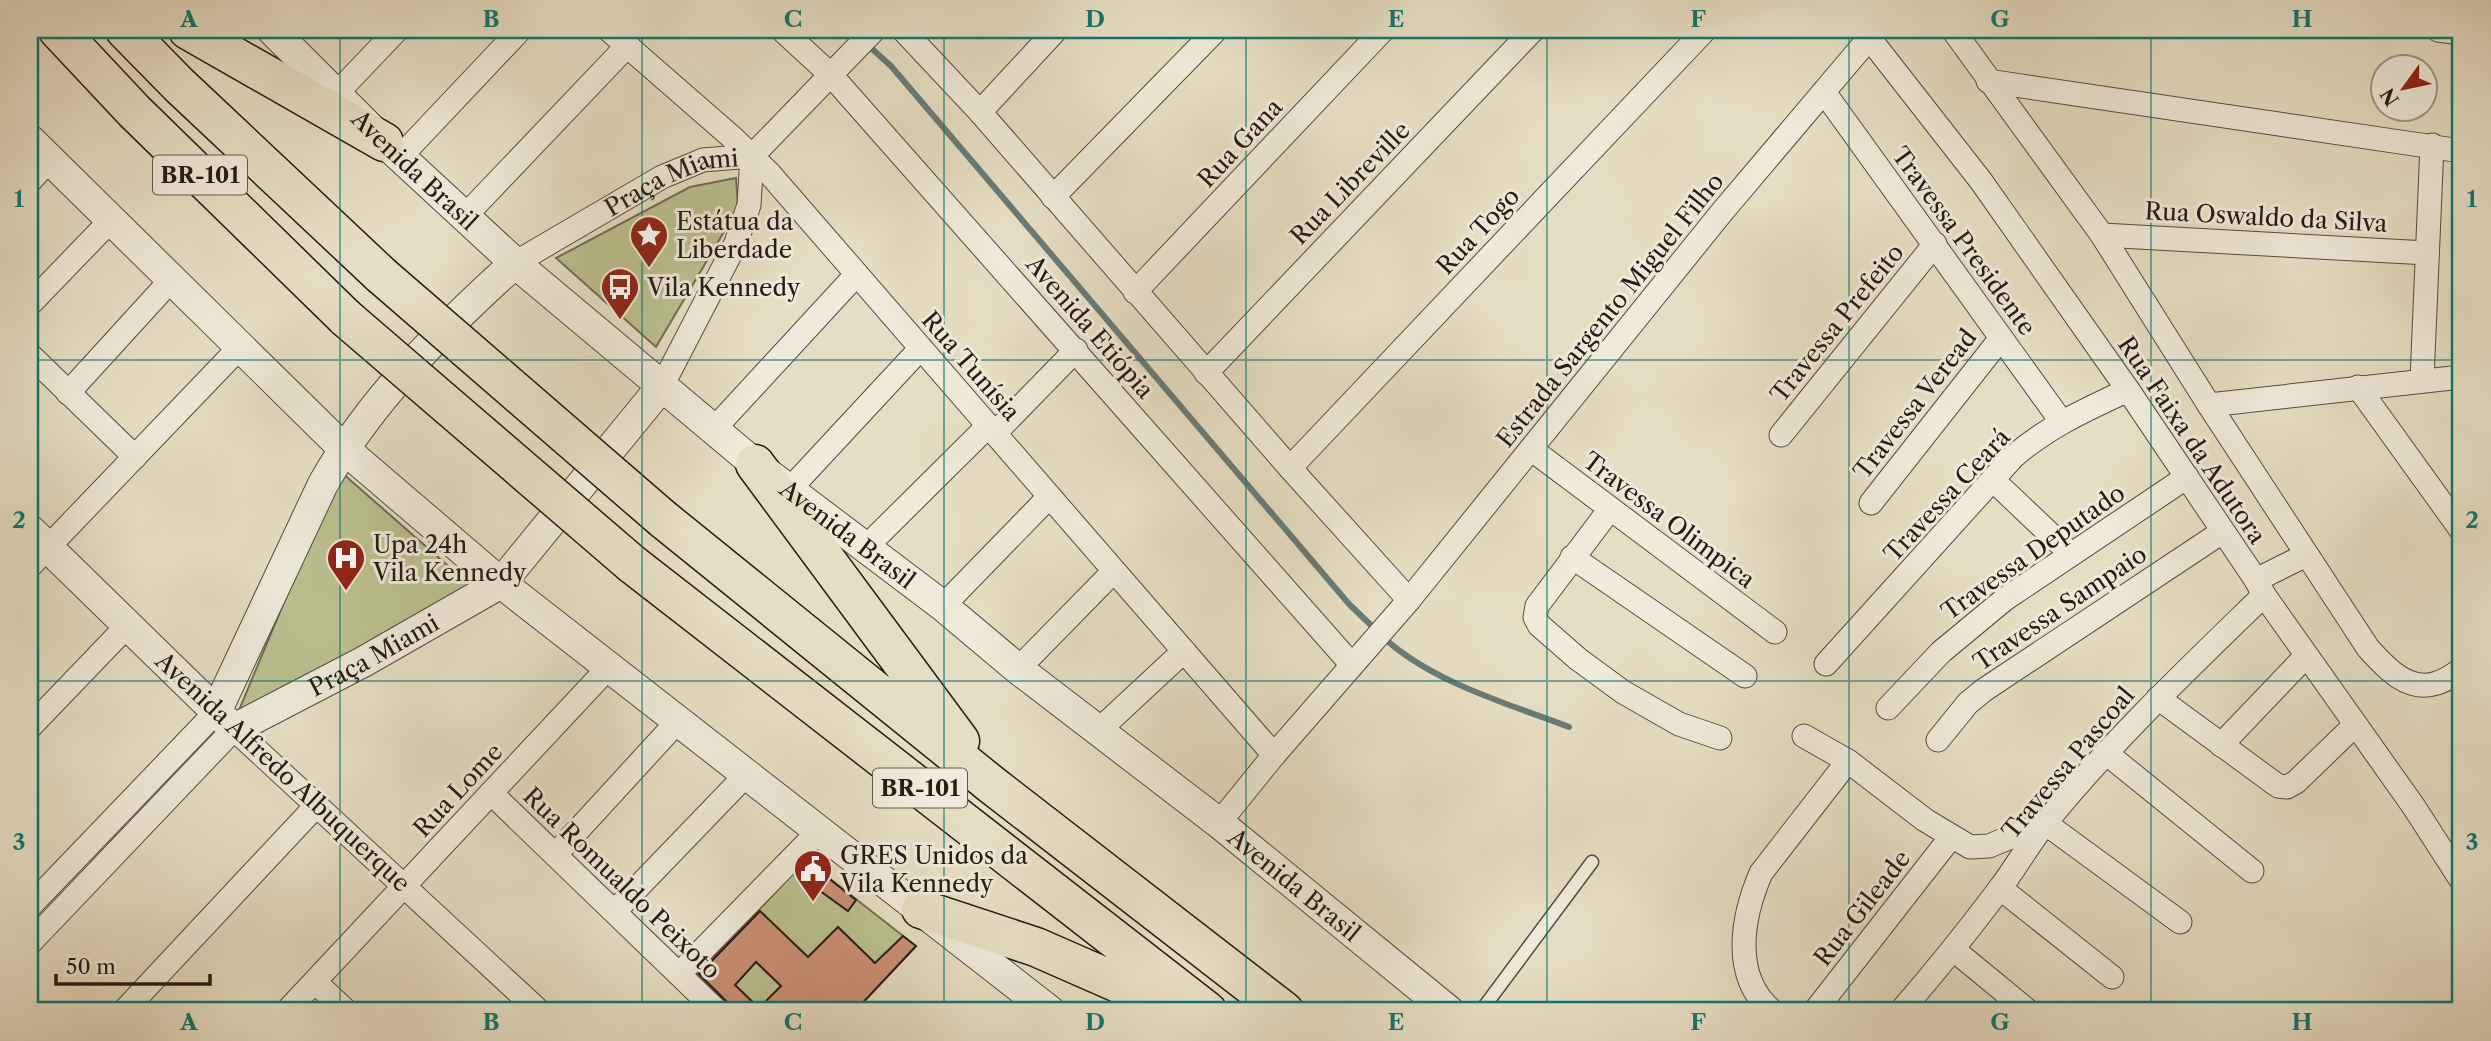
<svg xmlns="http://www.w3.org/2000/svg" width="2491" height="1041" font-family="'Libre Caslon Text',serif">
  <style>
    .green { fill: #bbc090; stroke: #706d52; stroke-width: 2 }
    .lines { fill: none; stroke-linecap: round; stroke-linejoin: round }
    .stream { stroke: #697b75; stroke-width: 6 }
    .building { fill: #cb8f74; stroke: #261a15; stroke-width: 2; fill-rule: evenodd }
    .service-casing { stroke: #564b41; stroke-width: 15 }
    .minor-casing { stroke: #564b41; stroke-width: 25 }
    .tertiary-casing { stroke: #564b41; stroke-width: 32 }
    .motorway-casing { stroke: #261a15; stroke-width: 41 }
    .service { stroke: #efead9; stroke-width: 12 }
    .minor { stroke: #efead9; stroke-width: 23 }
    .tertiary { stroke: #efead9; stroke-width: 30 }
    .motorway { stroke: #e6dec4; stroke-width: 38 }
    .motorway-bridge-casing { stroke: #261a15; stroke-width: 41; stroke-linecap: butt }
    .motorway-bridge { stroke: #e6dec4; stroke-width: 38 }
    .grid { fill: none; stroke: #0f766e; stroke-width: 2; stroke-opacity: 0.55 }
    .labels { text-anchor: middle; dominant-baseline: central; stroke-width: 6; stroke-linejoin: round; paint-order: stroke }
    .shield { fill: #efead9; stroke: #625850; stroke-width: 2 }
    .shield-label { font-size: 23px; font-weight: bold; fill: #261a15 }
    .street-label { font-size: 24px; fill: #261a15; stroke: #efead9 }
    .poi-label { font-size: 24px; fill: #261a15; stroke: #efead9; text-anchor: start }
    .neatline { fill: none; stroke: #0f766e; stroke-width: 2.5 }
    .grid-label { font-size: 23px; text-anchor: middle; font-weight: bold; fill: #0f766e }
  </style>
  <rect width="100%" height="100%" fill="#e6dec4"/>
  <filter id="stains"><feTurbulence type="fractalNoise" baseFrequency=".00286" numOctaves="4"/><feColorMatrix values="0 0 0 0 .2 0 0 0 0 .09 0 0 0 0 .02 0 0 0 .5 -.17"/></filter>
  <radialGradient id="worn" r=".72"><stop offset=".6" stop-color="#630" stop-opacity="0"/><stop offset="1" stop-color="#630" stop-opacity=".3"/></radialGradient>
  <!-- green -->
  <path class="green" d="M736,178L738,208L656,347L556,258L690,187Z
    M341,472L471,586L237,715L333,485Z
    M806,860L916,946L855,1011H735L697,975Z"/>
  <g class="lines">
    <!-- stream -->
    <path class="stream" d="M851,30L891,66L1349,604L1376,630
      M1383,637C1431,682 1509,704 1569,727"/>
  </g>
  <!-- building -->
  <path class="building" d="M808,862L856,900L848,911L809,883L806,886L795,876Z
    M760,911L808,957L838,927L875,963L903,936L916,946L855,1011H736L699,974ZM756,962L781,986L759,1008L735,985Z"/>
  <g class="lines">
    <defs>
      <path id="service" d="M1481,1011L1592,862"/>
      <g id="minor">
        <path d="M609,30L734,139L769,173L1274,755"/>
        <path d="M782,30L831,75L1352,665"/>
        <path d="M903,30L980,112L1290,468L1409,600"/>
        <path d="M1863,30L1981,181L2128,390L2256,580L2264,595L2414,807L2461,880"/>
        <path d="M1953,30L2102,235L2209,405L2368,648C2385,667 2408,693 2437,683C2445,681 2454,674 2461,670"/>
        <path d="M2438,30L2461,33"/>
        <path d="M1988,81L2461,151"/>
        <path d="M1824,92L2061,421"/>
        <path d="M337,93L397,30"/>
        <path d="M980,112L1056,30"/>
        <path d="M752,156L874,30"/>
        <path d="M400,157L520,30"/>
        <path d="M30,181L49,160"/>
        <path d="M1053,197L1216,30"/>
        <path d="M465,216L628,45"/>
        <path d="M2102,235L2427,253"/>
        <path id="s1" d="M515,263L662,177L703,160L752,156"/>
        <path d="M1135,292L1383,30"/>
        <path d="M30,304L111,220"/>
        <path d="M30,355L135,457"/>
        <path d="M1206,373L1533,30"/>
        <path d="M2422,380L2432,145"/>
        <path d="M662,386L736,243L749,205L752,156"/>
        <path d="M2358,387L2461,530"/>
        <path d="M68,393L172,279"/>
        <path d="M2209,405L2461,377"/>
        <path d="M714,429L856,275"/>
        <path d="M995,433L1076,350"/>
        <path d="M1781,435L1935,244"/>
        <path d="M1531,449L1775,632"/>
        <path d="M1290,468L1705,30"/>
        <path d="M1993,480L2071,554"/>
        <path d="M789,490L920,349"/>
        <path d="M1871,503L2001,338"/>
        <path d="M1610,509L1537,606L1535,617L1539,625L1578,659L1623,692L1679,724L1720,738"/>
        <path d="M866,547L988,426"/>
        <path d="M1572,557L1745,676"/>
        <path d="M30,566L241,346"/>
        <path d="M2256,580L2306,555"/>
        <path d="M943,606L1049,497"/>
        <path d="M1826,664L2013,457C2049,426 2085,410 2128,390"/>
        <path d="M1018,669L1114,571"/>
        <path d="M2158,698L2278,786L2287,787L2296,782L2354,726"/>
        <path d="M1888,708L1941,652L2005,599L2187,477"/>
        <path d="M30,727L128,625"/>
        <path d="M1098,731L1184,651"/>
        <path d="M1804,736L1848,761L1925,820L1970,847L1989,846L2045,823L2180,922"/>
        <path d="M1938,740L1968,703L1984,690L2222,532"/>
        <path d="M2221,745L2306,656"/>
        <path d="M2106,753L2252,871"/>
        <path d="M491,793L717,1011"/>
        <path d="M1219,823L1274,755L1409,600L1722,212L1876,30"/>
        <path d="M556,854L678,721"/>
        <path d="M2000,888L2112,977"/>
        <path d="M30,906L216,712"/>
        <path d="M615,911L747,774"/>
        <path d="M30,943L234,729L539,1011"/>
        <path d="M1954,950L2028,1011"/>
        <path d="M679,974L820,830"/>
        <path d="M315,982L346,1011"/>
        <path d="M124,1011L317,805"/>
        <path d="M287,1011L609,667"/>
        <path d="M1772,1011C1731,976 1742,917 1761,873L1848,761"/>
        <path d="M1815,1011L1951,837"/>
        <path d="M1901,1011C1935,972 1967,932 1998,891C2015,869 2029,843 2047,821C2113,740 2189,668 2264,595"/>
      </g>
      <g id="tertiary">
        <path id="s2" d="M272,30L384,142L515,263L755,464L943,606L1018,669L1219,823L1449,1011"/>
        <path d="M30,140L343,448L501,583L1050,1011"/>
        <path id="s3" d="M30,530L234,729L363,662L501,583L662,386"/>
        <path d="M216,712L323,484C371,399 443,328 515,263"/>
      </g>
      <path id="motorway" d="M58,30L134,111L346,318
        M125,30L179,85L381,275
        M188,30L384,142
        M755,464L960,741
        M663,519L992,785L1284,1011
        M632,564L1207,1011
        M921,909L1036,947L1182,1011"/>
    </defs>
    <!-- service casing -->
    <use href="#service" class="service-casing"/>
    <!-- minor casing -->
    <use href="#minor" class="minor-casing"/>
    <!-- tertiary casing -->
    <use href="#tertiary" class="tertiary-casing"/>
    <!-- motorway casing -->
    <use href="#motorway" class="motorway-casing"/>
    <!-- service -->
    <use href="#service" class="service"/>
    <!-- minor -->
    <use href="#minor" class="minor"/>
    <!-- tertiary -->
    <use href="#tertiary" class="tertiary"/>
    <!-- motorway -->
    <use href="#motorway" class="motorway"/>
    <defs>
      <path id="motorway-bridge" d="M381,275L663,519
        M346,318L632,564"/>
    </defs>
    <!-- motorway-bridge casing -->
    <use href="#motorway-bridge" class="motorway-bridge-casing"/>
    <!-- motorway-bridge -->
    <use href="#motorway-bridge" class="motorway-bridge"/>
  </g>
  <!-- grid -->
  <path class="grid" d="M340,30V1011M642,30V1011M944,30V1011M1246,30V1011M1547,30V1011M1849,30V1011M2151,30V1011M30,360H2461M30,681H2461"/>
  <!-- icons -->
  <defs>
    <symbol id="sight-pin" viewBox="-11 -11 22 30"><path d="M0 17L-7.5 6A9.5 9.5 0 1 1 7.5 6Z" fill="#8f2418" stroke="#efead9"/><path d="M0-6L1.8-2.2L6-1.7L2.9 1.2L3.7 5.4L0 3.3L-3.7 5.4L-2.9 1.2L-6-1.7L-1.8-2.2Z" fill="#fff"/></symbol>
    <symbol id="bus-pin" viewBox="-11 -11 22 30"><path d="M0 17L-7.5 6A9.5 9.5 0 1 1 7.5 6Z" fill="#8f2418" stroke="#efead9"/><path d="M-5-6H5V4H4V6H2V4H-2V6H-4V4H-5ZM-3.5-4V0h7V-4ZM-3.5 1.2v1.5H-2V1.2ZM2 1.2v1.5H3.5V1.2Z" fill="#fff"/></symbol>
    <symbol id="hospital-pin" viewBox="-11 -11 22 30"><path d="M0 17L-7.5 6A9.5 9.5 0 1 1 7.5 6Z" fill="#8f2418" stroke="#efead9"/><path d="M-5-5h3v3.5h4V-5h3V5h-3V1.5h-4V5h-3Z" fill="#fff"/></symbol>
    <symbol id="civic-pin" viewBox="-11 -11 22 30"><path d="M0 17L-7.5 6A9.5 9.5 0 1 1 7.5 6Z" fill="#8f2418" stroke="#efead9"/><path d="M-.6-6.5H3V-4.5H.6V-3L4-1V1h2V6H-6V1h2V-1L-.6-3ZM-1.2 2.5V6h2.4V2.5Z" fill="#fff"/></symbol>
  </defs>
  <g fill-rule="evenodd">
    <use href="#sight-pin" x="627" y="213" width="44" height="60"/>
    <use href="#bus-pin" x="598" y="265" width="44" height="60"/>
    <use href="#hospital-pin" x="324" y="536" width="44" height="60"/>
    <use href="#civic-pin" x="791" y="847" width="44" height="60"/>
  </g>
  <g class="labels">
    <!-- shield labels -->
    <g class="shield">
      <rect x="153" y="155.5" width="94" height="39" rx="5"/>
      <rect x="873" y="768.5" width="94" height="39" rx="5"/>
    </g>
    <g class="shield-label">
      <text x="200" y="175">BR-101</text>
      <text x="920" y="788">BR-101</text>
    </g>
    <!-- street labels -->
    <g class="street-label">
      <text transform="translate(1240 143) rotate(-47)">Rua Gana</text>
      <text stroke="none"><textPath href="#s2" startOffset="200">Avenida Brasil</textPath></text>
      <text transform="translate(1350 183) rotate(-46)">Rua Libreville</text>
      <text stroke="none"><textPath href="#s1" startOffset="178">Praça Miami</textPath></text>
      <text transform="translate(2266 217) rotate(3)">Rua Oswaldo da Silva</text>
      <text transform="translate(1478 231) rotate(-47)">Rua Togo</text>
      <text transform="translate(1964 241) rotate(54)">Travessa Presidente</text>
      <text transform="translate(1610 310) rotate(-51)">Estrada Sargento Miguel Filho</text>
      <text transform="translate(1837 323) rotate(-51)">Travessa Prefeito</text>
      <text transform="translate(1090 327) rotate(49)">Avenida Etiópia</text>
      <text transform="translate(971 366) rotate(49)">Rua Tunísia</text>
      <text transform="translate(1915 404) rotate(-52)">Travessa Veread</text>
      <text transform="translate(2192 440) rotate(56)">Rua Faixa da Adutora</text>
      <text transform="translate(1947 495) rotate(-47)">Travessa Ceará</text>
      <text transform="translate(1669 520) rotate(37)">Travessa Olimpica</text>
      <text stroke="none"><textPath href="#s2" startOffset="766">Avenida Brasil</textPath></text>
      <text transform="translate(2033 552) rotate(-35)">Travessa Deputado</text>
      <text transform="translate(2060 608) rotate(-34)">Travessa Sampaio</text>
      <text stroke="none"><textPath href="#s3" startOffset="443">Praça Miami</textPath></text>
      <text transform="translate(2068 763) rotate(-50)">Travessa Pascoal</text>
      <text transform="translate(283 772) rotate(43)">Avenida Alfredo Albuquerque</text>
      <text transform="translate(458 790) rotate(-47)">Rua Lome</text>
      <text transform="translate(622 883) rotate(44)">Rua Romualdo Peixoto</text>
      <text stroke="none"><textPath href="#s2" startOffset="1334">Avenida Brasil</textPath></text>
      <text transform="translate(1862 908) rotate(-52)">Rua Gileade</text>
    </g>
    <!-- poi labels -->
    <g class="poi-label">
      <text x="676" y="221">Estátua da<tspan x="676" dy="28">Liberdade</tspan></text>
      <text x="647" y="287">Vila Kennedy</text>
      <text x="373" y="544">Upa 24h<tspan x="373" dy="28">Vila Kennedy</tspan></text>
      <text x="840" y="855">GRES Unidos da<tspan x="840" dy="28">Vila Kennedy</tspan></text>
    </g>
  </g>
  <!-- margin -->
  <rect width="2491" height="1041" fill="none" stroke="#e6dec4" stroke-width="77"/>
  <!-- north arrow -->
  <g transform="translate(2404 88) rotate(237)"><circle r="33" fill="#efead9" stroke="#9f978b" stroke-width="2"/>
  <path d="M0-5L12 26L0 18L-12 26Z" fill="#8f2418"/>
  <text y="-10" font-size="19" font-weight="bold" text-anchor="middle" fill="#261a15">N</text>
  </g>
  <!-- scale -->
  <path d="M56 974v10h154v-10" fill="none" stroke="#261a15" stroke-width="3.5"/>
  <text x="66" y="974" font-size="21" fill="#261a15" stroke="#efead9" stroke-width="5" paint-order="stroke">50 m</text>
  <rect x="38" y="38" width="2414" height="964" class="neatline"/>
  <g class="grid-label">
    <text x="189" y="27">A</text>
    <text x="491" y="27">B</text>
    <text x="793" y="27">C</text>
    <text x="1095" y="27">D</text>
    <text x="1396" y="27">E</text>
    <text x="1698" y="27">F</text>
    <text x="2000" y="27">G</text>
    <text x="2302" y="27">H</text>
    <text x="19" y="207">1</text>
    <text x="2472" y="207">1</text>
    <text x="19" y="528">2</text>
    <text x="2472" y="528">2</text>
    <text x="19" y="850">3</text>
    <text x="2472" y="850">3</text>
    <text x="189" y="1030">A</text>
    <text x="491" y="1030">B</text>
    <text x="793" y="1030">C</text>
    <text x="1095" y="1030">D</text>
    <text x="1396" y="1030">E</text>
    <text x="1698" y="1030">F</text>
    <text x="2000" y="1030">G</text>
    <text x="2302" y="1030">H</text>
  </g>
  <rect width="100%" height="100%" filter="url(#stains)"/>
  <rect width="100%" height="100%" fill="url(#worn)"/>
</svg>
